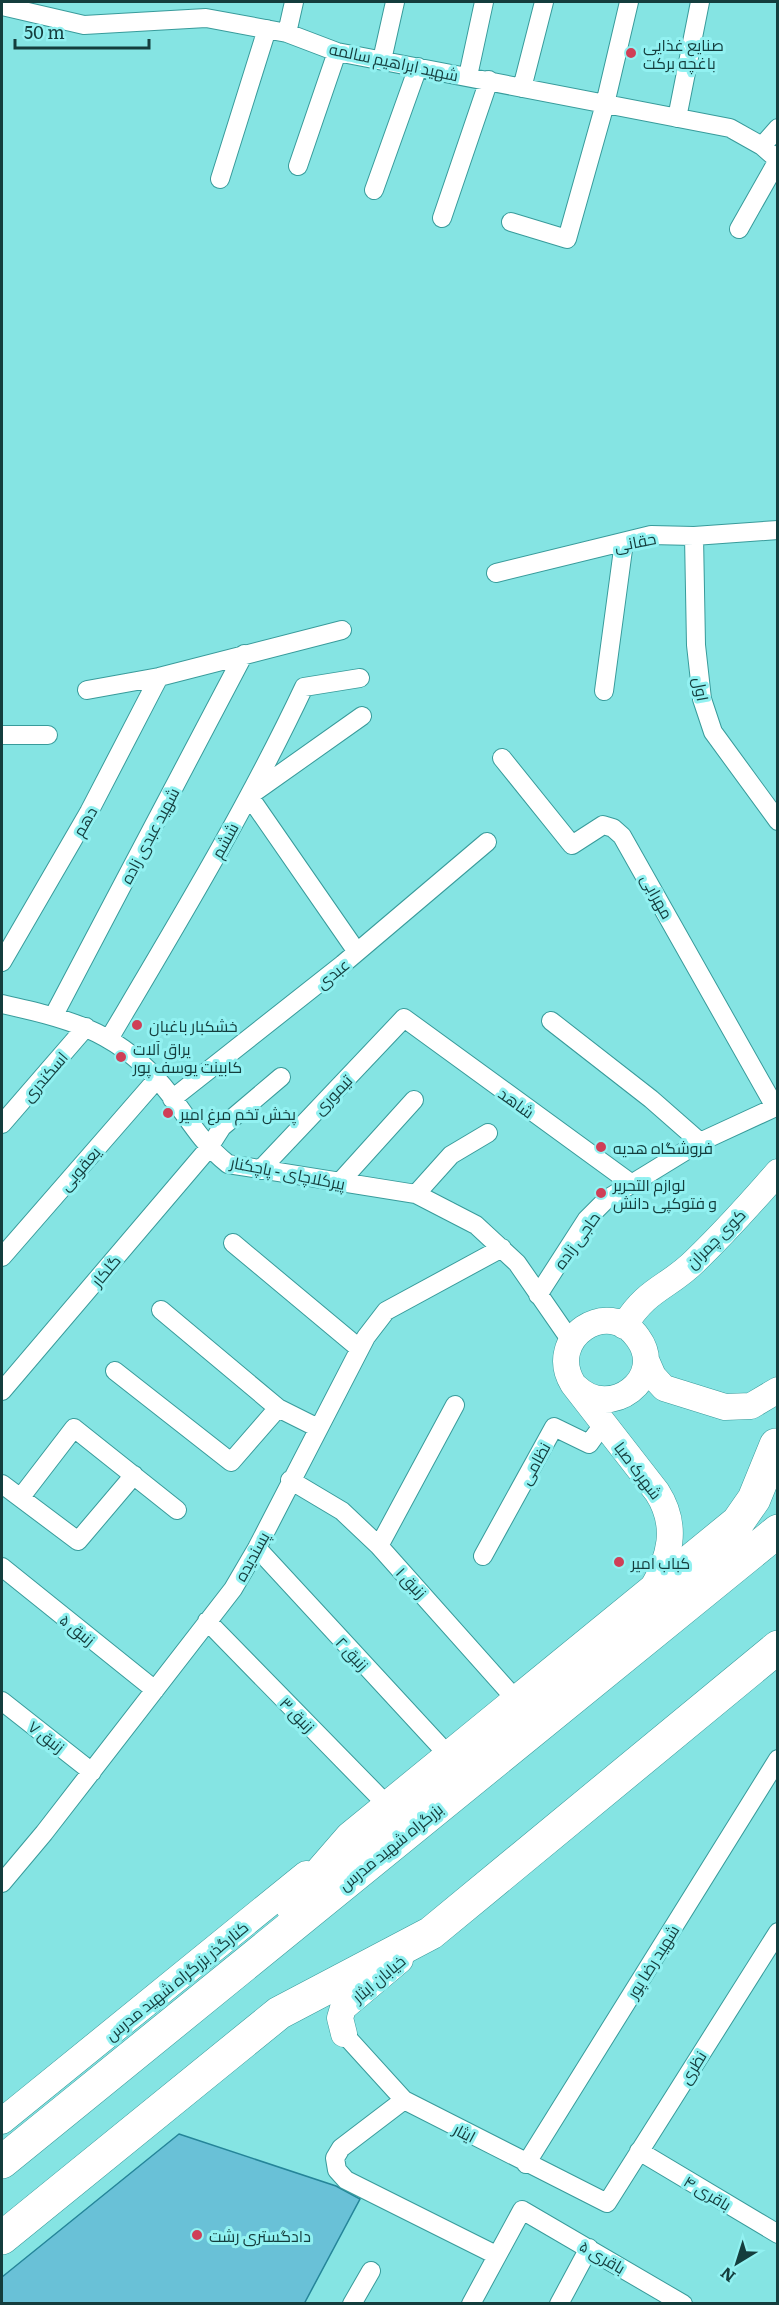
<svg xmlns="http://www.w3.org/2000/svg" width="779" height="2305" font-family="Literata,Cairo,serif">
  <style>
    .building { fill: #69c1d7; stroke: #258599; stroke-width: 1.5 }
    .lines { fill: none; stroke-linecap: round; stroke-linejoin: round }
    .street-casing { stroke: #389b9b; stroke-width: 20 }
    .secondary-casing { stroke: #389b9b; stroke-width: 27 }
    .highway-casing { stroke: #389b9b; stroke-width: 34 }
    .street { stroke: #fff; stroke-width: 18 }
    .secondary { stroke: #fff; stroke-width: 26 }
    .highway { stroke: #fff; stroke-width: 33 }
    .poi-dot { fill: #cf3f57; stroke: #92f1f1; stroke-width: 2 }
    .labels { text-anchor: middle; dominant-baseline: central; stroke-width: 6; stroke-linejoin: round; paint-order: stroke }
    .poi-label { font-size: 16px; fill: #143d3d; stroke: #92f1f1; text-anchor: start }
    .street-label { font-size: 16px; fill: #143d3d; stroke: #92f1f1 }
  </style>
  <rect width="100%" height="100%" fill="#85e4e3"/>
  <!-- building -->
  <path class="building" d="M179,2134L336,2186L360,2199L304,2304H2V2277Z"/>
  <g class="lines">
    <defs>
      <path id="street" d="M2,6L84,25L206,18L287,33L337,52L730,128L762,146L778,160
        M287,33L294,2
        M382,60L395,2
        M468,76L484,2
        M522,88L544,2
        M677,118L700,2
        M762,146L778,128
        M298,166L337,52
        M220,179L267,29
        M374,190L418,67
        M442,218L489,80
        M511,222L567,239L605,104L629,2
        M739,229L778,160
        M694,536L696,645L702,699L713,732L778,821
        M496,573L651,535L694,536L778,530
        M87,690L159,677L342,630
        M604,691L624,542
        M2,735H48
        M502,758L572,845L603,825L613,828L622,836L775,1107
        M357,952L249,796L362,716
        M2,962L89,812L159,677
        M2,1004C64,1018 112,1029 157,1079C183,1107 196,1139 228,1164L416,1194L476,1225L517,1263L571,1341
        M54,1015L244,654
        M551,1021L651,1099L700,1142
        M109,1039C177,924 247,808 304,687L360,678
        M172,1099L343,964L487,842
        M2,1124L86,1027
        M260,1170L404,1018L632,1184
        M339,1183L414,1100
        M416,1194L451,1155L488,1133
        M233,1243L360,1349
        M2,1257L157,1079
        M538,1295L587,1219L607,1199L700,1142L778,1106
        M161,1310L278,1408L318,1428
        M115,1371L231,1462L278,1408
        M2,1391L208,1149L222,1127L281,1077
        M290,1480L342,1511L379,1546L518,1702
        M2,1484L78,1541L134,1475
        M21,1497L74,1428L177,1510
        M379,1546L455,1405
        M257,1548L450,1757
        M483,1556L554,1427L589,1444L604,1423
        M2,1567L155,1690
        M207,1621L389,1807
        M2,1701L92,1772
        M2,1883L44,1833L233,1589L257,1548L366,1337L386,1311L502,1248
        M344,2034L404,2100L607,2203L778,1932
        M404,2100L341,2148L335,2158L337,2170L346,2180L496,2255
        M639,2151L778,2234
        M526,2164L778,1759
        M352,2304L371,2271
        M471,2304L522,2210L683,2304
        M559,2304L589,2248"/>
      <path id="secondary" d="M624,1326C647,1288 668,1288 695,1261C724,1233 752,1202 778,1172
        M646,1360L653,1376L664,1388L725,1407L751,1406L778,1390
        M576,1387C610,1421 667,1378 638,1338C609,1296 545,1338 573,1384L657,1492C679,1526 670,1558 651,1591
        M344,2034L340,2018L343,2008L400,1960
        M2,2121L306,1874"/>
      <path id="highway" d="M292,1906L351,1838L738,1522L754,1499L776,1445
        M2,2162L778,1531
        M2,2238L279,2013L431,1933L778,1647"/>
    </defs>
    <!-- street casing -->
    <use href="#street" class="street-casing"/>
    <!-- secondary casing -->
    <use href="#secondary" class="secondary-casing"/>
    <!-- highway casing -->
    <use href="#highway" class="highway-casing"/>
    <!-- street -->
    <use href="#street" class="street"/>
    <!-- secondary -->
    <use href="#secondary" class="secondary"/>
    <!-- highway -->
    <use href="#highway" class="highway"/>
  </g>
  <!-- markers -->
  <g class="poi-dot">
    <circle cx="631" cy="53" r="6"/>
    <circle cx="137" cy="1025" r="6"/>
    <circle cx="121" cy="1057" r="6"/>
    <circle cx="168" cy="1113" r="6"/>
    <circle cx="601" cy="1147" r="6"/>
    <circle cx="601" cy="1193" r="6"/>
    <circle cx="619" cy="1562" r="6"/>
    <circle cx="197" cy="2235" r="6"/>
  </g>
  <g class="labels">
    <!-- poi labels -->
    <g class="poi-label">
      <text x="643" y="44">صنایع غذایی<tspan x="643" dy="18">باغچه برکت</tspan></text>
      <text x="149" y="1025">خشکبار باغبان</text>
      <text x="133" y="1048">یراق آلات<tspan x="133" dy="18">کابینت یوسف پور</tspan></text>
      <text x="180" y="1113">پخش تخم مرغ امیر</text>
      <text x="613" y="1147">فروشگاه هدیه</text>
      <text x="613" y="1184">لوازم التحریر<tspan x="613" dy="18">و فتوکپی دانش</tspan></text>
      <text x="631" y="1562">کباب امیر</text>
      <text x="209" y="2235">دادگستری رشت</text>
    </g>
    <!-- street labels -->
    <g class="street-label">
      <text transform="translate(394 61) rotate(12)">شهید ابراهیم سالمه</text>
      <text transform="translate(635 541) rotate(-11)">حقانی</text>
      <text transform="translate(702 689) rotate(80)">اول</text>
      <text transform="translate(84 821) rotate(-60)">دهم</text>
      <text transform="translate(149 835) rotate(-62)">شهید عبدی زاده</text>
      <text transform="translate(224 840) rotate(-61)">ششم</text>
      <text transform="translate(658 896) rotate(61)">مهرابی</text>
      <text transform="translate(332 973) rotate(-39)">عبدی</text>
      <text transform="translate(44 1076) rotate(-49)">اسکندری</text>
      <text transform="translate(332 1094) rotate(-46)">تیموری</text>
      <text transform="translate(517 1102) rotate(36)">شاهد</text>
      <text transform="translate(79 1168) rotate(-49)">یعقوبی</text>
      <text transform="translate(288 1172) rotate(11)">پیرکلاچای - پاچکنار</text>
      <text transform="translate(715 1238) rotate(-45)">کوی چمران</text>
      <text transform="translate(576 1240) rotate(-54)">حاجی زاده</text>
      <text transform="translate(105 1270) rotate(-50)">گلکار</text>
      <text transform="translate(534 1463) rotate(-61)">نظامی</text>
      <text transform="translate(639 1470) rotate(53)">شهرک صبا</text>
      <text transform="translate(251 1556) rotate(-61)">پسندیده</text>
      <text transform="translate(412 1582) rotate(47)">زنبق ۱</text>
      <text transform="translate(78 1629) rotate(39)">زنبق ۵</text>
      <text transform="translate(353 1653) rotate(47)">زنبق ۲</text>
      <text transform="translate(298 1714) rotate(46)">زنبق ۳</text>
      <text transform="translate(47 1736) rotate(38)">زنبق ۷</text>
      <text transform="translate(390 1846) rotate(-39)">بزرگراه شهید مدرس</text>
      <text transform="translate(652 1961) rotate(-58)">شهید رضا پور</text>
      <text transform="translate(378 1978) rotate(-40)">خیابان ایثار</text>
      <text transform="translate(176 1980) rotate(-39)">کنارگذر بزرگراه شهید مدرس</text>
      <text transform="translate(692 2067) rotate(-58)">نظری</text>
      <text transform="translate(465 2132) rotate(28)">ایثار</text>
      <text transform="translate(708 2192) rotate(31)">باقری ۴</text>
      <text transform="translate(603 2256) rotate(30)">باقری ۵</text>
    </g>
  </g>
  <!-- border -->
  <rect width="779" height="2305" fill="none" stroke="#143d3d" stroke-width="6"/>
  <!-- north arrow -->
  <g transform="translate(737 2263) rotate(218)" stroke="#92f1f1" stroke-width="4.5" paint-order="stroke">
  <path d="M0-4.5L10 22L0 15L-10 22Z" fill="#143d3d"/>
  <text y="-9" font-size="16" font-weight="bold" text-anchor="middle" fill="#143d3d">N</text>
  </g>
  <!-- scale -->
  <path d="M15 39v9h134v-9" fill="none" stroke="#143d3d" stroke-width="3"/>
  <text x="24" y="39" font-size="18" fill="#143d3d" stroke="#92f1f1" stroke-width="4.5" paint-order="stroke">50 m</text>
</svg>
